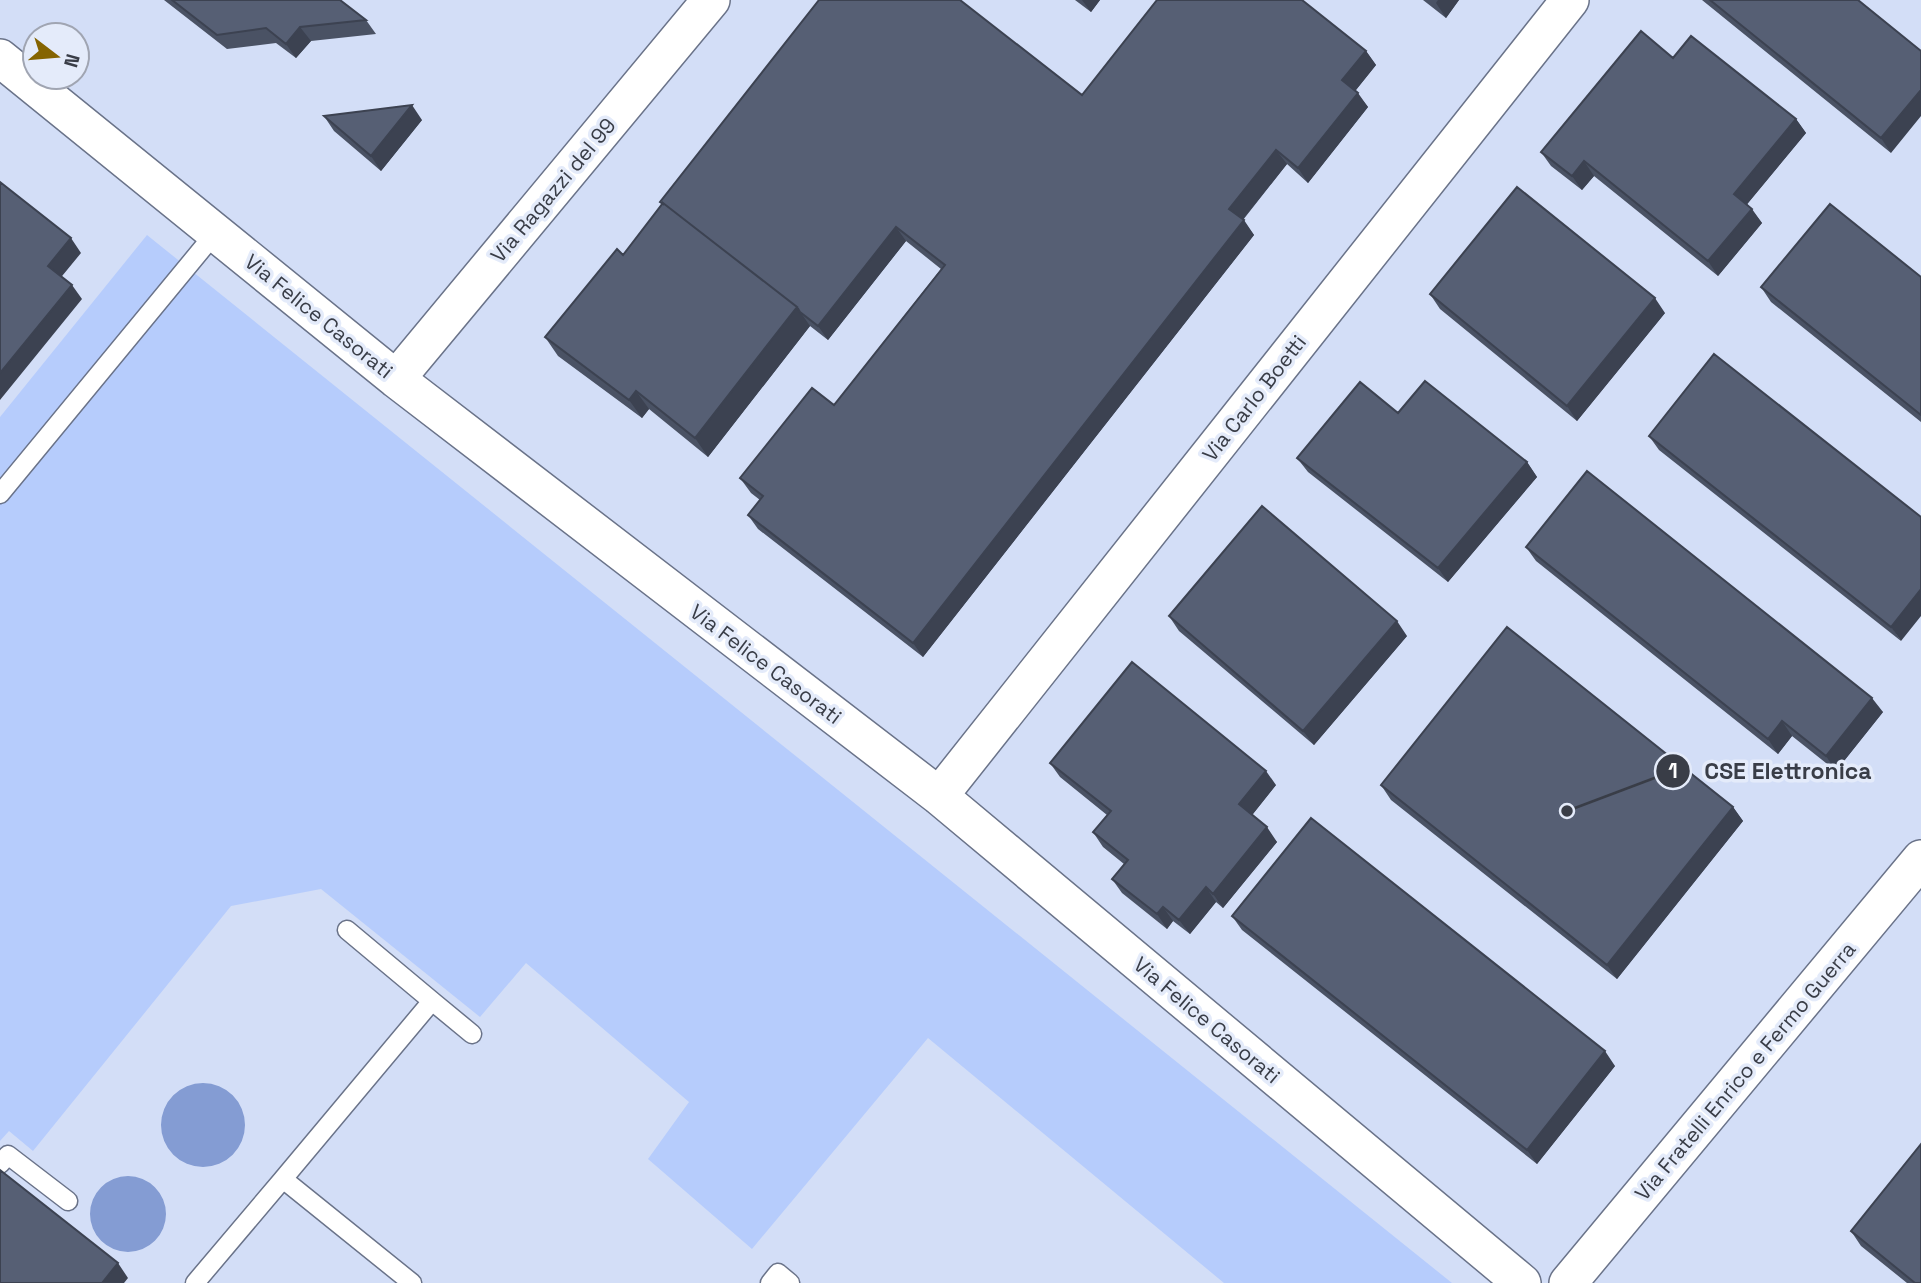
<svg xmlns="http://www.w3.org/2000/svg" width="1921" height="1283" font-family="'Space Grotesk',sans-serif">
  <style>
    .green { fill: #b6ccfc }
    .water { fill: #849cd3 }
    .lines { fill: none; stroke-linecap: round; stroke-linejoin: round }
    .lane-casing { stroke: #6a7389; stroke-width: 21 }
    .street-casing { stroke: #6a7389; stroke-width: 40 }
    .lane { stroke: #fff; stroke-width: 18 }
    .street { stroke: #fff; stroke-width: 37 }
    .wall { fill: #4a5264 }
    .shaded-wall { fill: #3c4251 }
    .building { fill: #565f74; stroke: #3c4251; stroke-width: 2 }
    .labels { text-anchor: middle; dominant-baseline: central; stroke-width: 7; stroke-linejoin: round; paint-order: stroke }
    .street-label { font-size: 21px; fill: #393d47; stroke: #e4ebfa }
    .leader { fill: none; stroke: #393d47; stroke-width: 2.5 }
    .callout-dot { fill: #393d47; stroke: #e4ebfa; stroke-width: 2.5 }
    .mark-label { font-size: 21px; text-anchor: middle; font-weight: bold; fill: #fff }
    .callout-label { font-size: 23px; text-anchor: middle; font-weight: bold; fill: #393d47; stroke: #e4ebfa; stroke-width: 7; stroke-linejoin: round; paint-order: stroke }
  </style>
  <rect width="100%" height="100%" fill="#d3def7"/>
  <!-- green -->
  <path class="green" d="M147,235L1452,1283H1224L928,1038L752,1249L648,1159L689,1102L526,963L480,1017L321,889L231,906L33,1151L9,1131L0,1141V417Z"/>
  <!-- water -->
  <path class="water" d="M161 1125a42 42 0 1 1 84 0a42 42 0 1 1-84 0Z
    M90 1214a38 38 0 1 1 76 0a38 38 0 1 1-76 0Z"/>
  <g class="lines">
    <defs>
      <path id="lane" d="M0,494L216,232
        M432,1001L472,1034
        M0,1164L8,1155L68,1201
        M283,1179L432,1001L347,930
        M195,1283L283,1179L412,1283
        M770,1283L778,1273L790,1283"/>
      <path id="street" d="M0,58L396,379L939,796L1522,1283
        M396,379L711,0
        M939,796L1570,0
        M1568,1283L1921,859"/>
    </defs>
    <!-- lane casing -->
    <use href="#lane" class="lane-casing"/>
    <!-- street casing -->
    <use href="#street" class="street-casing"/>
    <!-- lane -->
    <use href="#lane" class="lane"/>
    <!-- street -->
    <use href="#street" class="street"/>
  </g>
  <!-- wall -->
  <path class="wall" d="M164,0H340L366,20L376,34L311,41L296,58L276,43L227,49Z
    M1075,0H1100L1091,12Z
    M1423,0H1459L1446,18Z
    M1702,0H1858L1891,153Z
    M1366,51L1376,65L1355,91L1368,107L1308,183L1287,164L1243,220L1254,235L923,657L758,529L748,515L760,500L751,493L740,478L834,405L941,269L906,241L828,340L810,326L708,457L649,409L642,418L558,356L545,337L623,255L662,204L660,202L1082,95Z
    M1673,58L1796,119L1806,133L1747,204L1762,223L1718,276L1594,176L1582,190L1551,166L1541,152Z
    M324,116L422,120L381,171L334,131Z
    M1921,277V422L1771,302L1761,287Z
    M1430,294L1665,313L1577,421L1440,309Z
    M1714,354L1901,641L1659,450L1649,436Z
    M1398,413L1527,462L1537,477L1448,582L1308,472L1297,458Z
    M1526,547L1883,712L1836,771L1792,736L1778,754L1536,561Z
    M1169,616L1407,636L1314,745L1179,631Z
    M1050,763L1276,785L1252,815L1277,842L1223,908L1216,902L1190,934L1173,921L1167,929L1122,893L1112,879L1124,864L1103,847L1093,832L1107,815L1060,777Z
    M1381,785L1733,807L1743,821L1617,979L1391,800Z
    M1232,916L1615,1066L1537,1164L1242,930Z
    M1851,1231L1921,1283H1907L1861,1246Z"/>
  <!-- shaded-wall -->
  <path class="shaded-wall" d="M1082,0H1100L1091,12Z
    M1438,0H1459L1446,18L1436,3Z
    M300,27L311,41L296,58L286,44Z
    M1366,51L1376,65L1352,95L1342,80Z
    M1921,90V116L1891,153L1881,138Z
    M1358,93L1368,107L1308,183L1298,168Z
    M412,105L422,120L381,171L371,156Z
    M1796,119L1806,133L1744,208L1734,194Z
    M1276,150L1287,164L1239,224L1229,209Z
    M1584,161L1594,176L1582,190L1572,176Z
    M1752,209L1762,223L1718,276L1708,261Z
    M1244,220L1254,235L923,657L913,643Z
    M896,227L906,241L828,340L818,326Z
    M71,238L81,253L58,281L48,266Z
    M72,285L82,299L0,400V373Z
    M1655,298L1665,313L1577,421L1567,406Z
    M797,307L810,326L708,457L695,438Z
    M636,391L649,409L642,418L629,400Z
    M1527,462L1537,477L1448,582L1438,568Z
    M1921,589V616L1901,641L1891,627Z
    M1397,621L1407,636L1314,745L1303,731Z
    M1872,698L1883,712L1836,771L1826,756Z
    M1782,721L1792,736L1778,754L1768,739Z
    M1266,771L1276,785L1249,819L1239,804Z
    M1733,807L1743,821L1617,979L1607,965Z
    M1267,827L1277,842L1223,908L1213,894Z
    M1206,887L1216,902L1190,934L1179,920Z
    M1163,907L1173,921L1167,929L1157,914Z
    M1605,1051L1615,1066L1537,1164L1527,1150Z
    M118,1263L128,1278L124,1283H102Z"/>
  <!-- building -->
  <path class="building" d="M172,0H340L366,20L300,27L286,44L266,28L217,35Z
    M819,0H960L1082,95L1157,0H1302L1366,51L1342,80L1358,93L1298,168L1276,150L1229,209L1244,220L913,643L748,515L763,496L740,478L812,388L834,405L945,265L896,227L818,326L800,312L797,307L663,203V204L660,202Z
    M1710,0H1858L1921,51V90L1881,138Z
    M1641,31L1673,58L1691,36L1796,119L1734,194L1752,209L1708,261L1584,161L1572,176L1541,152Z
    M412,105L371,156L324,116Z
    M0,182L71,238L48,266L72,285L0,373Z
    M1517,187L1655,298L1567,406L1430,294Z
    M663,203L797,307L695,438L636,391L629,400L545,337L617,249L623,255Z
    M1830,204L1921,277V415L1761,287Z
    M1714,354L1921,517V589L1891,627L1649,436Z
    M1425,381L1527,462L1438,568L1297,458L1360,382L1398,413Z
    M1587,471L1872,698L1826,756L1782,721L1768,739L1526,547Z
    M1262,506L1397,621L1303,731L1169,616Z
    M1507,627L1733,807L1607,965L1381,785Z
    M1132,662L1266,771L1239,804L1267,827L1213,894L1206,887L1179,920L1163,907L1157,914L1112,879L1128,860L1093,832L1111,811L1050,763Z
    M1311,818L1605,1051L1527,1150L1232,916Z
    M1921,1144V1283H1915L1851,1231Z
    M0,1170L118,1263L102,1283H0Z"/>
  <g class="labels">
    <!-- street labels -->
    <g class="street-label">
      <text transform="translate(553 190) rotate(-50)">Via Ragazzi del 99</text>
      <text transform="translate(319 316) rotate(39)">Via Felice Casorati</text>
      <text transform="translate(1254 398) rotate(-52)">Via Carlo Boetti</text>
      <text transform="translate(766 664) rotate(37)">Via Felice Casorati</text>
      <text transform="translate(1207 1020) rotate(40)">Via Felice Casorati</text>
      <text transform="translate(1745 1071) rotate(-50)">Via Fratelli Enrico e Fermo Guerra</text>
    </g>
  </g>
  <!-- callouts -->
  <path class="leader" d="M1567 811L1673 771"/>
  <g class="callout-dot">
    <circle cx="1567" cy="811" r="7"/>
    <circle cx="1673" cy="771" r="18"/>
  </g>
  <g class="mark-label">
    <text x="1673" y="778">1</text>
  </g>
  <g class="callout-label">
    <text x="1788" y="779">CSE Elettronica</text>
  </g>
  <!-- north arrow -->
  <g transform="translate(56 56) rotate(106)"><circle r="33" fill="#e4ebfa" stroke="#a0a5b2" stroke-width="2"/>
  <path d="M0-5L12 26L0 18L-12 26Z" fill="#856400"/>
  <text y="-10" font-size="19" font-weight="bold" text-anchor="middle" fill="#393d47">N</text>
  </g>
</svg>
